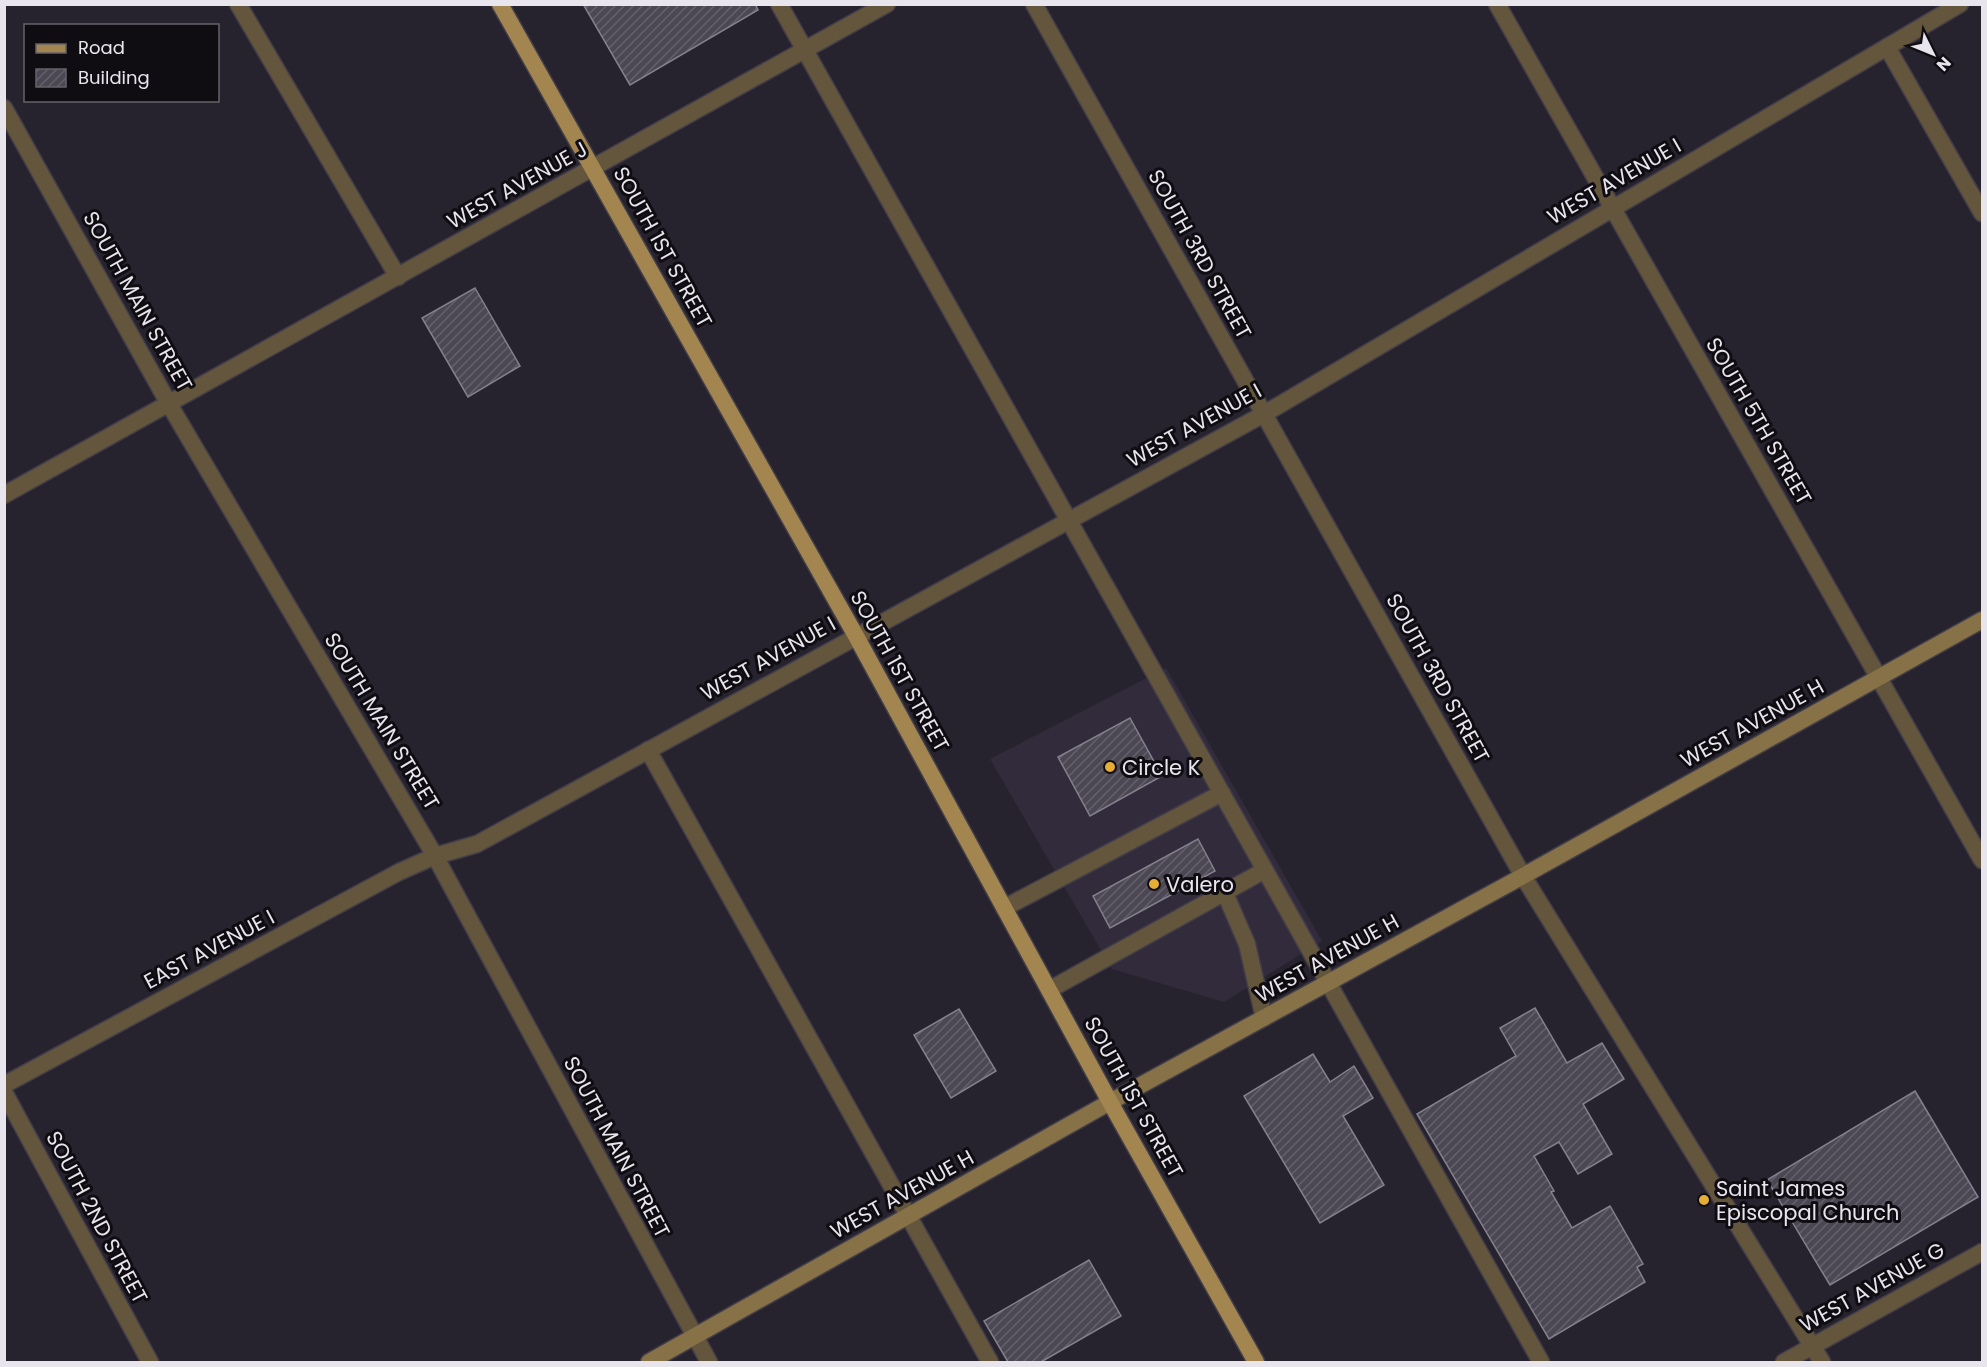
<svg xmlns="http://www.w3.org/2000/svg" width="1987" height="1367" font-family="Poppins,sans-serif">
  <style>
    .built { fill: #322b3c }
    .building { fill: url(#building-hatch); stroke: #85808e; stroke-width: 1.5 }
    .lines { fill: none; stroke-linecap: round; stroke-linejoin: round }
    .service-casing { stroke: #423e49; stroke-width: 19 }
    .minor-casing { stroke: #423e49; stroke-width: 19 }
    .secondary-casing { stroke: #423e49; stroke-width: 19 }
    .primary-casing { stroke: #423e49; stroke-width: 19 }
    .service { stroke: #64563c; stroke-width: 16 }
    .minor { stroke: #64563c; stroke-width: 16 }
    .secondary { stroke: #877147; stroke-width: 16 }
    .primary { stroke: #a2854f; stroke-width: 16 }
    .poi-dot { fill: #e5ad35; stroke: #0f0d12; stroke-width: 2 }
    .labels { text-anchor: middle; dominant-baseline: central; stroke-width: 6; stroke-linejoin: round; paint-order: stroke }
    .street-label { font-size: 21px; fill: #e8e5ed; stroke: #0f0d12 }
    .poi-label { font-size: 21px; fill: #e8e5ed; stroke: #0f0d12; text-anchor: start }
  </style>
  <defs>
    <pattern id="building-hatch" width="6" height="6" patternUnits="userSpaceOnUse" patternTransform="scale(1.5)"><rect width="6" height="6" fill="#4b4753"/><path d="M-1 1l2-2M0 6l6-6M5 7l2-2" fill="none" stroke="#65616c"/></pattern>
  </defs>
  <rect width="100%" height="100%" fill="#27232e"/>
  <!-- built -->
  <path class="built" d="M1166,668L1322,941L1224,1002L1112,969L990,759Z"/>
  <!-- building -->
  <path class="building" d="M583,4H755L758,10L630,85Z
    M475,288L520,366L468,397L422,318Z
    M1130,718L1162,776L1090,816L1058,757Z
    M1198,839L1215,871L1110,928L1093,896Z
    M1535,1008L1567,1063L1602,1043L1624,1079L1583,1104L1612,1154L1578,1174L1559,1142L1534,1156L1554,1191L1551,1192L1572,1228L1610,1206L1643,1264L1637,1267L1645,1282L1549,1339L1417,1114L1516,1056L1500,1028Z
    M959,1009L996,1071L951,1098L914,1035Z
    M1313,1054L1330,1082L1354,1066L1373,1098L1343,1116L1384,1185L1320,1223L1244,1096Z
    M1915,1091L1978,1197L1830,1285L1767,1180Z
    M1089,1260L1121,1316L1041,1362H1008L984,1321Z"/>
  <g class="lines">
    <defs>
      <path id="service" d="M238,4L398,277
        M779,4L1541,1362
        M1887,47L1982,213
        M648,750L990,1362
        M1225,893L1247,944L1264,1018
        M1004,908L1222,793
        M1049,990L1265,870"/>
      <path id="minor" d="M1034,4L1523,876L1822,1362
        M1497,4L1982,860
        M4,108L169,404L435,856L709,1362
        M4,495L887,4
        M4,1085L399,872L435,856L477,844L1264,414L1960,4
        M4,1092L150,1362
        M1784,1362L1982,1252"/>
      <path id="secondary" d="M649,1362L1110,1102L1523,876L1982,620"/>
      <path id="primary" d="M500,4L856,636L1110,1102L1256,1362"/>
    </defs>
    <!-- service casing -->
    <use href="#service" class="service-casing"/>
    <!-- minor casing -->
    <use href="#minor" class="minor-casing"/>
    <!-- secondary casing -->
    <use href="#secondary" class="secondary-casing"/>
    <!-- primary casing -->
    <use href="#primary" class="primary-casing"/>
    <!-- service -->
    <use href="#service" class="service"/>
    <!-- minor -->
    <use href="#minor" class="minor"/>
    <!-- secondary -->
    <use href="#secondary" class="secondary"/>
    <!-- primary -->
    <use href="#primary" class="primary"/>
  </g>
  <!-- markers -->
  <g class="poi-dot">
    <circle cx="1110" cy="767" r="6"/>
    <circle cx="1154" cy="884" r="6"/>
    <circle cx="1704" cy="1200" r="6"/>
  </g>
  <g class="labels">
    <!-- street labels -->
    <g class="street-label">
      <text transform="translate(1614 181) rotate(-30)">WEST AVENUE I</text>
      <text transform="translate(517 185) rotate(-29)">WEST AVENUE J</text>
      <text transform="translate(663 247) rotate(61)">SOUTH 1ST STREET</text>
      <text transform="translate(1200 254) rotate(61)">SOUTH 3RD STREET</text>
      <text transform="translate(138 301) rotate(61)">SOUTH MAIN STREET</text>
      <text transform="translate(1759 421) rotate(60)">SOUTH 5TH STREET</text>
      <text transform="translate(1194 425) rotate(-29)">WEST AVENUE I</text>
      <text transform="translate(768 658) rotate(-29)">WEST AVENUE I</text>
      <text transform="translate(900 671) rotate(61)">SOUTH 1ST STREET</text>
      <text transform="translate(1438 678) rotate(61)">SOUTH 3RD STREET</text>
      <text transform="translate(382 721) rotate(59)">SOUTH MAIN STREET</text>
      <text transform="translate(1752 723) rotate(-29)">WEST AVENUE H</text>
      <text transform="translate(209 949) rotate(-28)">EAST AVENUE I</text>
      <text transform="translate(1327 958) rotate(-29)">WEST AVENUE H</text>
      <text transform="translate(1134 1097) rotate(61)">SOUTH 1ST STREET</text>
      <text transform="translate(617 1147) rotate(62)">SOUTH MAIN STREET</text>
      <text transform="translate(902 1194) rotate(-29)">WEST AVENUE H</text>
      <text transform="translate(97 1217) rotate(62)">SOUTH 2ND STREET</text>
      <text transform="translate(1872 1287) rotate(-29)">WEST AVENUE G</text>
    </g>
    <!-- poi labels -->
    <g class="poi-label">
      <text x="1122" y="767">Circle K</text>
      <text x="1166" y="884">Valero</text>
      <text x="1716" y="1188">Saint James<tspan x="1716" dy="24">Episcopal Church</tspan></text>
    </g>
  </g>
  <!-- border -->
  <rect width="1987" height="1367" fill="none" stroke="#e8e5ed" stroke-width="12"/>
  <!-- legend -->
  <rect x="24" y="24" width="195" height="78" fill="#0f0d12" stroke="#66636a" stroke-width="1.5"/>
  <rect x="36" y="44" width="30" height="9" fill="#a2854f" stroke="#66636a" stroke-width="1.5"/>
  <text x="78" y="54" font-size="18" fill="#e8e5ed">Road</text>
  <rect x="36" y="69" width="30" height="18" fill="url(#building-hatch)" stroke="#66636a" stroke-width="1.5"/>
  <text x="78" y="84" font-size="18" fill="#e8e5ed">Building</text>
  <!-- north arrow -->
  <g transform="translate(1933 54) rotate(133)" stroke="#0f0d12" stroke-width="4.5" paint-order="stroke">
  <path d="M0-4.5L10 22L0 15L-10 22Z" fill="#e8e5ed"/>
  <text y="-9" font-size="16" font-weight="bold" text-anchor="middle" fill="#e8e5ed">N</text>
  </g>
</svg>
